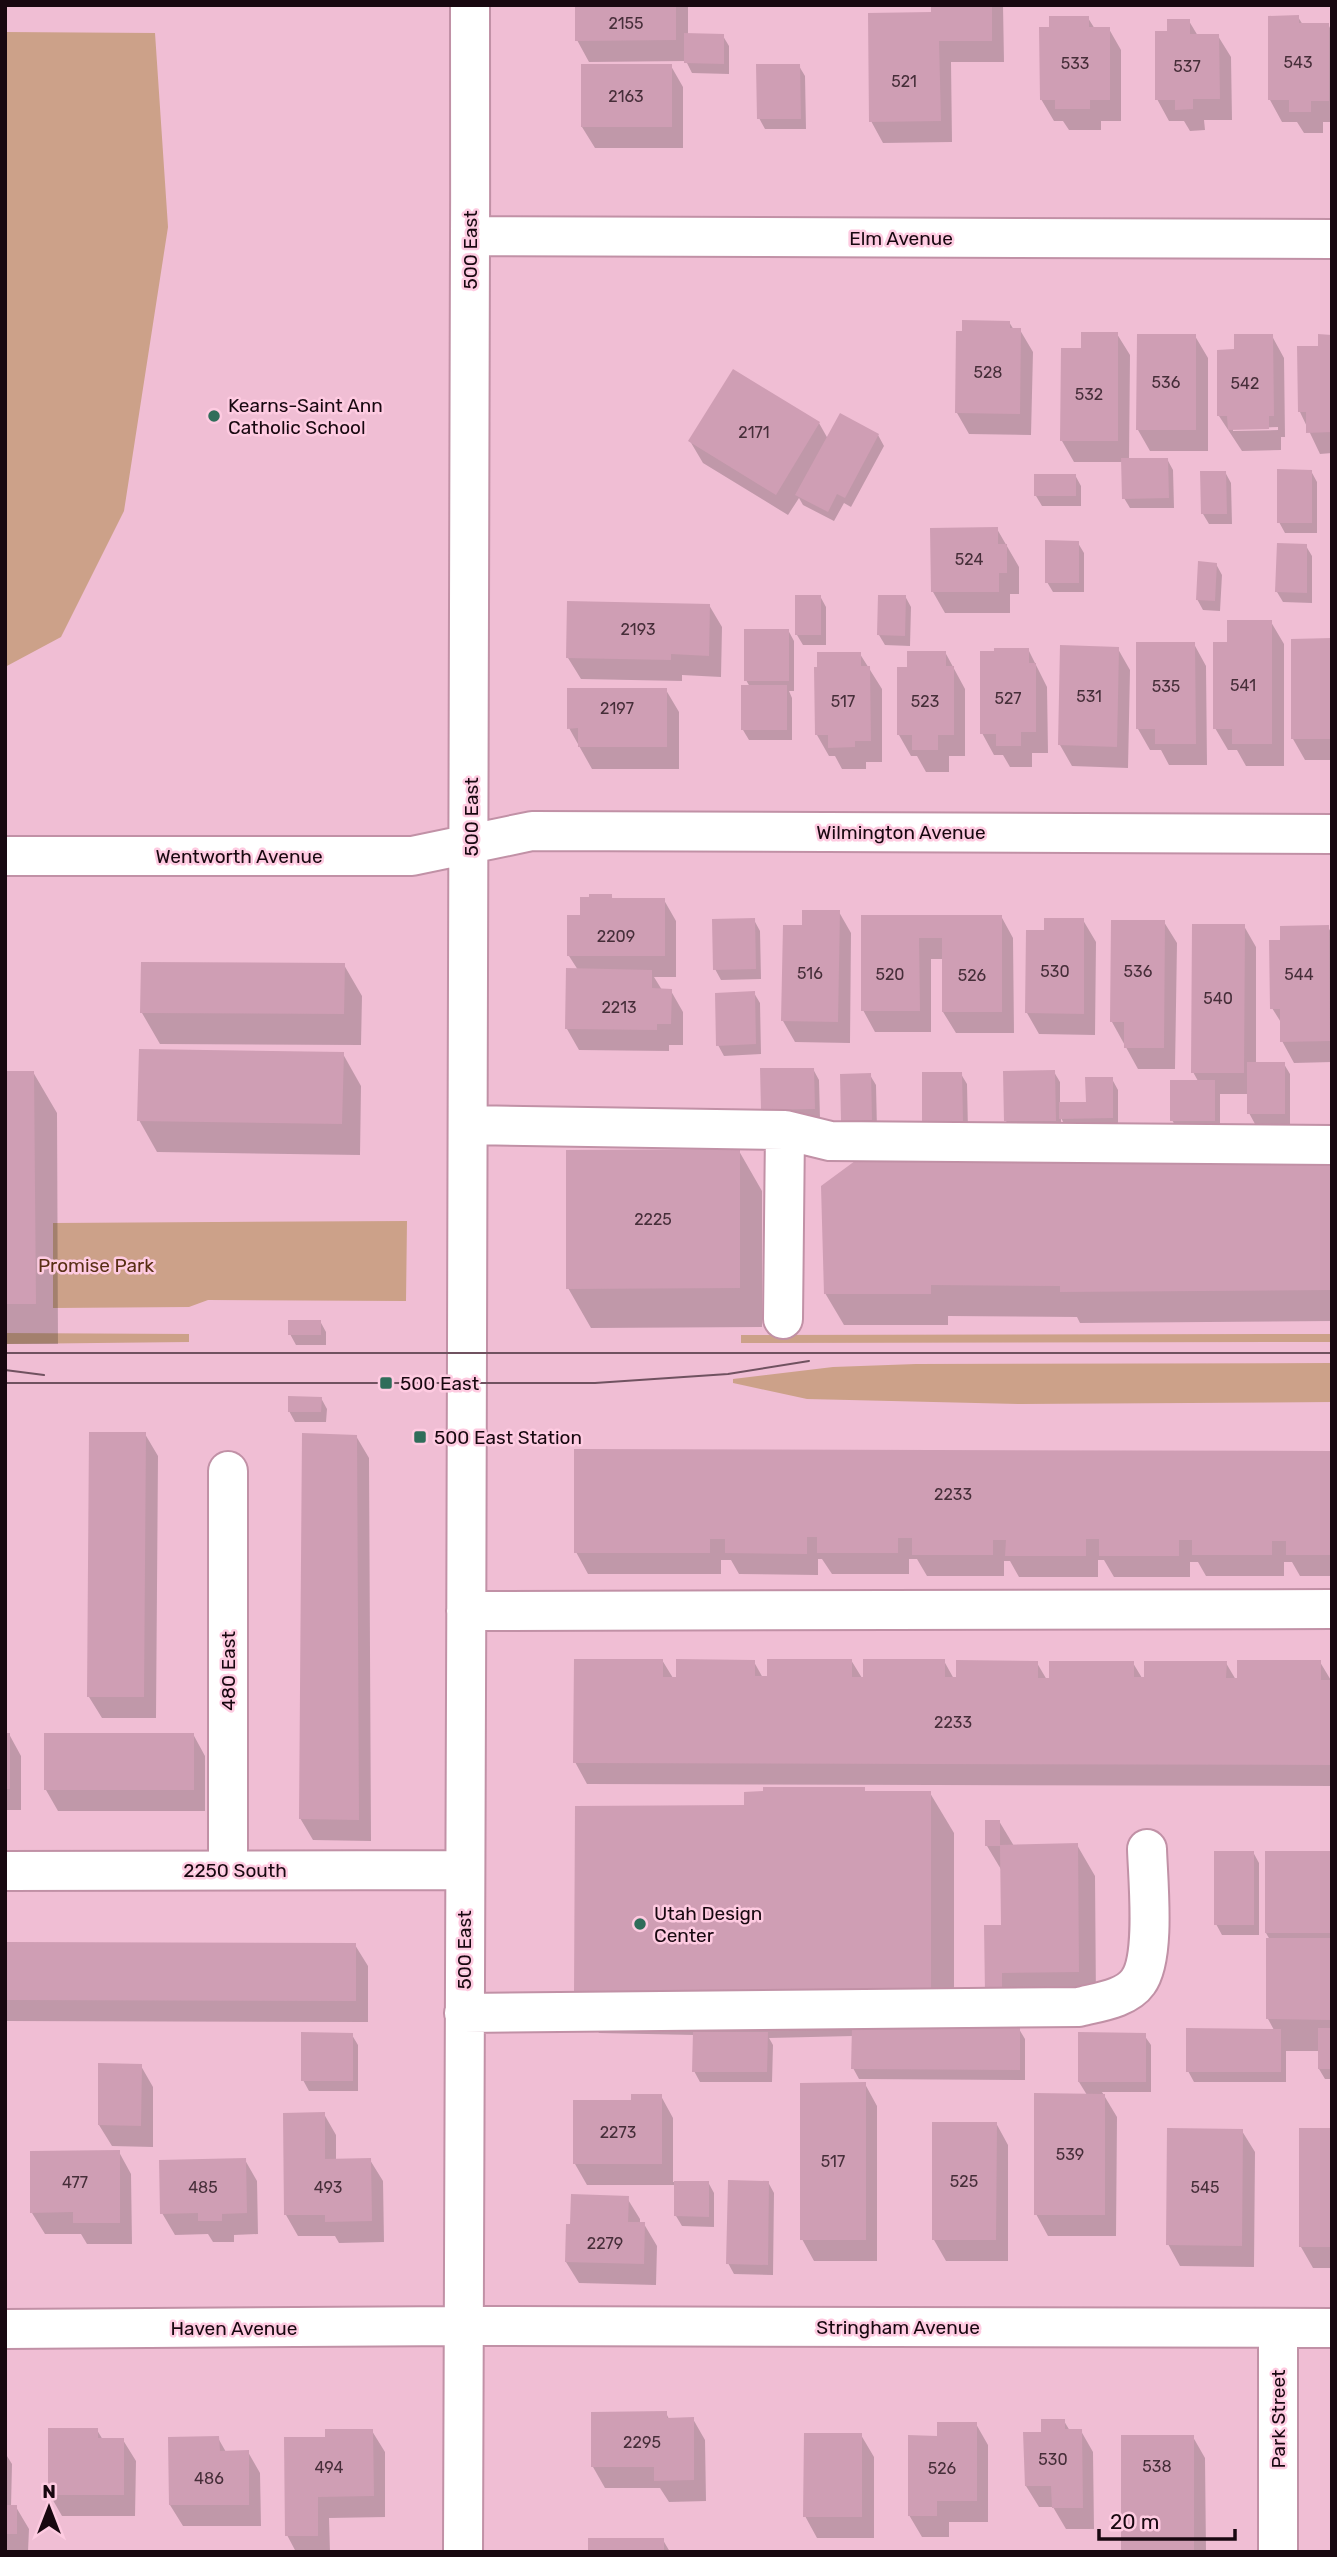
<svg xmlns="http://www.w3.org/2000/svg" width="1337" height="2557" font-family="Rubik,sans-serif">
  <style>
    .green { fill: #cca189 }
    .shadow { fill: #0003; fill-rule: evenodd }
    .building { fill: #cf9eb4 }
    .lines { fill: none; stroke-linecap: round; stroke-linejoin: round }
    .minor-casing { stroke: #c191a6; stroke-width: 42 }
    .minor { stroke: #fff; stroke-width: 38 }
    .tram { stroke: #705260; stroke-width: 2 }
    .poi-dot { fill: #2f6d5a; stroke: #fecbe1; stroke-width: 2.5 }
    .labels { text-anchor: middle; dominant-baseline: central; stroke-width: 5; stroke-linejoin: round; paint-order: stroke }
    .number-label { font-size: 16px; fill: #462e39 }
    .street-label { font-size: 19px; fill: #180810; stroke: #fecbe1 }
    .poi-label { font-size: 19px; fill: #180810; stroke: #fecbe1; text-anchor: start }
    .park-label { font-size: 19px; fill: #582f14; stroke: #fecbe1 }
  </style>
  <rect width="100%" height="100%" fill="#f0bed4"/>
  <!-- green -->
  <path class="green" d="M5,32L155,33L168,227L124,511L61,637L5,667Z
    M407,1221L406,1301L208,1300L189,1307L53,1308V1223Z
    M5,1333L189,1334V1342L5,1344Z
    M1332,1334V1342L741,1343V1335Z
    M1332,1363V1402L1021,1404L807,1399L733,1383V1379L833,1367L916,1364Z"/>
  <!-- shadow -->
  <path class="shadow" d="M577,5H688V35L723,36L729,46V74L692,73L686,61L589,62L577,40Z
    M933,5H1003L1004,62H951L952,142L883,143L871,121L933,14Z
    M1269,17H1298L1303,25L1328,24L1332,32V122H1323V133H1304L1297,122H1282L1270,100Z
    M1088,18L1095,29H1109L1121,50V121H1101V130H1069L1063,121H1054L1041,99L1051,29Z
    M1189,21L1198,36H1218L1231,57L1232,120H1204L1205,130L1190,131L1184,121H1169L1157,99L1169,33Z
    M671,66L683,87V148H595L582,127Z
    M799,66L805,76L806,129H765L759,118Z
    M1009,322L1014,330H1020L1033,352L1031,435L969,434L957,413Z
    M1117,334L1130,355L1129,460L1167,459L1173,470L1174,508H1130L1124,498L1123,462H1074L1062,441L1083,350Z
    M1195,336L1208,358V451H1150L1138,430Z
    M1272,336L1284,358L1285,437H1281V450L1242,451L1219,416L1235,351ZM1278,427V430L1233,431V428Z
    M1332,336V453L1320,454L1300,412L1320,347Z
    M819,423L828,439L878,435L884,446L851,507L844,503L834,521L803,505L799,498L788,515L703,463L690,441Z
    M1311,471L1317,482V533H1285L1279,522Z
    M1225,472L1231,483L1232,524H1209L1203,514Z
    M1075,475L1081,486V506H1042L1036,496Z
    M997,529L1019,567V594H1010V613H945L933,592Z
    M1078,543L1084,553V592H1053L1047,582Z
    M1306,546L1312,556V603L1283,602L1277,592Z
    M1216,564L1222,575L1220,611L1203,610L1197,599Z
    M820,596L826,607V645H803L797,635V597Z
    M905,596L911,607L910,646L885,645L879,635Z
    M709,605L722,627L721,677L682,675V681L581,679L568,658Z
    M1271,622L1284,644V766H1246L1237,750H1228L1215,728Z
    M788,630L794,641V691H789L792,698V740H749L743,730L750,687L746,680Z
    M1332,640V760H1305L1293,739Z
    M1194,644L1206,666L1207,765H1169L1161,750H1150L1138,729Z
    M1028,649L1047,687L1048,753H1032V767H1010L1003,755H994L982,733Z
    M1118,649L1130,670L1128,768L1072,766L1060,745Z
    M945,652L965,689V756H949V772H926L917,756H911L899,735L908,669Z
    M860,654L882,689V762H866V769H842L835,756H829L817,735Z
    M666,690L679,712V769H592L569,728Z
    M611,895L613,900H664L676,921V977H654L662,990L671,991L683,1012V1045H669V1051L579,1050L567,1029L578,970L569,956L582,917Z
    M839,912L851,933L850,1043L795,1042L783,1021L804,926Z
    M1001,916L1013,938L1014,1033H956L943,1012V959H931V1032H875L863,1010V917Z
    M754,920L760,931L761,979L721,980L715,969Z
    M1083,920L1096,942L1095,1035L1039,1034L1027,1013Z
    M1164,922L1177,943L1175,1069H1138L1112,1022Z
    M1244,926L1256,947V1064H1284L1290,1074V1124H1255L1249,1113V1094H1220V1130H1178L1172,1120L1198,1081L1193,1072Z
    M1328,927L1332,934V1062L1294,1063L1282,1041V1024L1272,1008L1281,941Z
    M344,965L362,996L361,1045L160,1044L142,1013Z
    M754,993L760,1003L761,1054L724,1056L718,1045Z
    M343,1054L361,1086L360,1155L157,1152L139,1120Z
    M813,1069L819,1080L820,1119L769,1120L763,1109Z
    M5,1072H33L57,1113L58,1344H5Z
    M1054,1072L1060,1082V1104H1087L1112,1079L1118,1090V1128L1067,1129L1061,1118V1131H1012L1006,1121Z
    M961,1074L967,1084L968,1131H930L924,1121Z
    M870,1075L876,1085L877,1130H849L843,1120Z
    M739,1151L762,1191V1327L591,1328L568,1288Z
    M1332,1160V1321L1080,1323L1077,1317L948,1316V1325H844L825,1293Z
    M320,1321L326,1332V1345H296L290,1334Z
    M321,1398L327,1409L326,1422H295L289,1411Z
    M145,1434L158,1456L156,1718H102L89,1697Z
    M356,1436L369,1458L371,1841L313,1840L300,1818Z
    M1332,1453V1576H1300L1292,1562H1284V1576H1206L1198,1562H1190V1577H1114L1104,1560H1098V1577H1019L1010,1561H1004V1576H927L917,1559H909V1574H832L822,1559H818V1575L739,1574L731,1560H721V1574H588L576,1552Z
    M662,1660L673,1678L754,1662L763,1678L851,1660L865,1683L944,1661L954,1679L1037,1663L1047,1680L1133,1663L1142,1678L1226,1663L1236,1680L1320,1662L1332,1682V1786L587,1784L575,1762Z
    M5,1734H9L21,1756V1810H5Z
    M193,1734L205,1756V1811H58L46,1790Z
    M864,1789L866,1793H930L954,1833V2028L1019,2029L1025,2039V2080L859,2079L853,2068V2036L769,2038L773,2045L772,2082H700L694,2071L695,2035L599,2033L576,1993L746,1807Z
    M999,1821L1014,1846L1077,1845L1095,1876L1096,2003L987,1993L1003,1927L1002,1871L987,1846Z
    M1253,1852L1259,1863V1935H1222L1216,1924Z
    M1332,1853V2079H1325L1319,2069V2051H1286V2082H1194L1188,2071L1274,2030L1268,2019V1940H1270L1266,1933Z
    M5,1944L355,1945L368,1966V2022L5,2021Z
    M352,2035L358,2045V2091H309L303,2080Z
    M1144,2035L1151,2045V2092H1102L1117,2117L1116,2236H1048L1036,2214L1087,2095L1079,2082Z
    M141,2066L153,2087V2147L112,2146L99,2125Z
    M865,2084L877,2106V2261H814L802,2239Z
    M661,2096L673,2118V2182H708L714,2193V2227L682,2226L676,2216V2185H587L575,2164L633,2101Z
    M324,2114L336,2135V2160H370L383,2181L384,2242L339,2243L335,2236H298L286,2215Z
    M996,2123L1008,2145V2261H946L934,2240Z
    M1332,2129V2268H1313L1301,2247Z
    M1242,2131L1255,2152L1254,2267L1180,2266L1168,2244Z
    M119,2152L131,2174L132,2244H87L81,2234H45L32,2213Z
    M245,2160L257,2181L258,2234L234,2235V2242H213L208,2234L175,2235L162,2213Z
    M768,2182L774,2193L773,2275L734,2274L728,2263Z
    M627,2198L640,2219V2224H644L657,2246L656,2285L579,2283L566,2262Z
    M666,2413L669,2419H693L705,2440L706,2501L669,2502L660,2488H605L593,2467Z
    M1064,2421L1070,2431H1081L1093,2452L1094,2529H1066L1053,2507H1039L1026,2486L1043,2434Z
    M976,2424L988,2445V2522H949V2537H922L909,2515Z
    M97,2430L103,2440H123L136,2461L135,2516H62L50,2495Z
    M372,2431L385,2452V2517L329,2518L330,2552H296L287,2535L326,2439Z
    M861,2435L874,2457V2538H817L805,2516Z
    M1193,2437L1205,2458L1206,2552H1123Z
    M218,2438L226,2452H248L260,2473L261,2526H183L170,2505Z
    M5,2453L12,2464L11,2507H16L29,2529L28,2552H5Z
    M663,2540L670,2552H590Z"/>
  <!-- building -->
  <path class="building" d="M575,5H676V40L575,41Z
    M931,5H992V41H939L941,121L869,122L868,13L931,12Z
    M1299,15V23H1329V101H1311V112H1289V100H1268V16Z
    M1049,16H1089V27H1110V100H1090V109H1055V100H1040L1039,27H1049Z
    M1167,19H1190V34H1219L1220,99H1193V109L1175,110V100H1155V31H1167Z
    M684,33L724,34V64L684,63Z
    M581,64H672V127H581Z
    M756,64H800L801,119H757Z
    M962,320L1010,321V328H1021L1020,414L955,413L956,331H962Z
    M1081,332H1118V441H1060L1061,348H1081Z
    M1137,334H1196V430H1136Z
    M1234,334H1273L1274,416H1269V429L1228,430L1227,416H1217V350L1234,349Z
    M1318,334L1332,335V432L1306,433V412H1298L1297,346H1318Z
    M733,369L820,422L776,495L688,441Z
    M840,413L879,434L845,498L837,494L828,512L795,495Z
    M1121,458H1168L1169,498L1122,499Z
    M1277,469L1312,470V523H1277Z
    M1200,471H1226L1227,514H1201Z
    M1034,474H1076V496H1034Z
    M998,527V544H1007V573H999V592H931L930,528Z
    M1045,540L1079,541V583H1045Z
    M1277,543L1307,544V593L1275,592Z
    M1198,561L1217,563L1215,601L1196,600Z
    M795,595H821V635H795Z
    M878,595H906L905,636L877,635Z
    M567,601L710,604L709,656L671,654V660L566,658Z
    M1227,620H1272V744H1232V729H1213V642H1227Z
    M744,629H789V681H744Z
    M1332,638V739H1291V639Z
    M1136,642H1195L1196,744H1155V729H1136Z
    M1060,645L1119,647L1117,747L1058,745Z
    M994,648H1029V663H1036V732H1021V746H996V734H980V651H994Z
    M907,651H946V666H954V735H938V750H912V735H897V667H907Z
    M817,652H861V666H870L871,741H855V747L828,748V735H815L814,667H817Z
    M741,685H787V730H741Z
    M567,688H667V747H578V728L567,729Z
    M589,894H612V898H665V956H567V915H580V897H589Z
    M802,910H840L838,1022L781,1021L783,925H802Z
    M861,915H1002V1012H942V938H919L920,1011H861Z
    M755,918L756,969L713,970L712,919Z
    M1044,918H1084V1014L1025,1013L1026,930H1044Z
    M1111,920H1165L1164,1048H1124V1022H1110Z
    M1192,924H1245L1244,1073H1191Z
    M1329,925L1330,1041L1280,1042V1009H1270L1269,940H1280V926Z
    M141,962L345,963L344,1014L140,1013Z
    M566,968L652,970V988L672,989L671,1024H657V1030L565,1029Z
    M755,991L756,1044L716,1046L715,993Z
    M139,1049L344,1052L342,1124L137,1121Z
    M1247,1062H1285V1114H1247Z
    M760,1068H814L815,1109L761,1110Z
    M1055,1070L1056,1121H1004L1003,1071Z
    M5,1071H34L36,1304H5Z
    M922,1072H962L963,1121H922Z
    M871,1073L872,1120L841,1121L840,1074Z
    M1085,1077H1113V1118L1059,1119V1102H1086Z
    M1170,1080H1215V1121H1170Z
    M740,1149V1288L566,1289V1150Z
    M859,1158H1332V1290L1060,1292V1286L931,1285V1294H824L821,1186Z
    M288,1320H321V1335H288Z
    M288,1396L322,1397L321,1412H288Z
    M89,1432H146L144,1697H87Z
    M302,1433L357,1435L359,1820L299,1819Z
    M574,1449L1332,1451V1555H1286V1541H1272V1555H1192V1540H1179V1556H1099V1539H1086V1556H1005L1006,1540H993V1555H912V1538H898V1553H817V1537H807V1554L725,1553V1539H710V1553H574Z
    M574,1659H663V1677H676V1659L755,1660V1676H767V1659H852V1677H863V1659H945V1677H956V1660L1038,1661V1678H1049V1661H1134V1677H1144V1661H1227L1226,1678H1237V1660H1321V1680H1332V1765L573,1763Z
    M5,1733H10V1789H5Z
    M44,1733H194V1790H44Z
    M763,1787H865V1791H931V1996L574,1993L575,1806L744,1805V1792L763,1791Z
    M985,1820H1000V1845L1078,1843L1079,1972L1002,1973V1994H985L984,1925H1001L1000,1846H985Z
    M1214,1851H1254V1925H1214Z
    M1265,1851H1332V1933H1265Z
    M1266,1938H1332V2020L1266,2019Z
    M5,1942L356,1943V2001L5,2000Z
    M852,2026L1020,2027V2070L851,2069Z
    M1186,2028L1281,2029V2072H1186Z
    M1318,2028H1332V2069H1318Z
    M301,2032L353,2033V2081H301Z
    M693,2032H768L767,2072H692Z
    M1078,2032L1146,2033V2082H1078Z
    M98,2063L142,2064L141,2126L98,2125Z
    M866,2082V2240H800V2083Z
    M1034,2093L1105,2094V2215H1034Z
    M631,2094H662V2164H573V2100H631Z
    M325,2112V2159L371,2158L372,2221L325,2222V2215H284L283,2113Z
    M932,2122H997L996,2240H932Z
    M1167,2128L1243,2129L1242,2246L1166,2245Z
    M1299,2128H1332V2247H1299Z
    M120,2150V2223H73V2212L30,2213V2151Z
    M246,2158L247,2213L222,2214V2221H198V2213L160,2214L159,2160Z
    M728,2180L769,2181L768,2265L726,2264Z
    M674,2181H709V2217L674,2216Z
    M571,2194L629,2196L628,2222H645L644,2264L565,2262L566,2224H570Z
    M667,2411V2418L694,2417V2480L654,2481V2467H591V2412Z
    M1041,2419H1065V2429H1082L1083,2508H1052L1051,2486H1025L1023,2432H1041Z
    M937,2422H977V2501H937V2516H908V2435L937,2436Z
    M48,2428H98V2438H124V2495H48Z
    M325,2429H373L374,2496L318,2497V2536H285L284,2437H325Z
    M804,2433H862V2517H803Z
    M1121,2435H1194V2552H1121Z
    M219,2436L220,2451L249,2450V2505H169L168,2437Z
    M5,2505H17V2534H5Z
    M588,2538H664V2552H588Z"/>
  <g class="lines">
    <defs>
      <path id="minor" d="M470,236L1332,239
        M5,856H412L532,831L1332,834
        M468,1125L785,1130L783,1319
        M785,1130L830,1141L1332,1145
        M228,1471V1870
        M466,1611L1332,1609
        M5,1871L465,1870
        M464,2013L1079,2007C1098,2002 1126,1999 1138,1982C1156,1958 1148,1881 1147,1849
        M1278,2328V2552
        M5,2329L463,2326L1332,2328
        M463,2552C465,1703 471,854 470,5"/>
    </defs>
    <!-- minor casing -->
    <use href="#minor" class="minor-casing"/>
    <!-- minor -->
    <use href="#minor" class="minor"/>
    <!-- tram -->
    <path class="tram" d="M5,1353H1332
      M5,1370L44,1375
      M5,1383H595L728,1374L809,1361"/>
  </g>
  <!-- markers -->
  <g class="poi-dot">
    <circle cx="214" cy="416" r="7"/>
    <rect x="379" y="1376" width="14" height="14" rx="3.5"/>
    <rect x="413" y="1430" width="14" height="14" rx="3.5"/>
    <circle cx="640" cy="1924" r="7"/>
  </g>
  <g class="labels">
    <!-- number labels -->
    <g class="number-label">
      <text x="626" y="23">2155</text>
      <text x="1298" y="62">543</text>
      <text x="1075" y="63">533</text>
      <text x="1187" y="66">537</text>
      <text x="904" y="81">521</text>
      <text x="626" y="96">2163</text>
      <text x="988" y="372">528</text>
      <text x="1166" y="382">536</text>
      <text x="1245" y="383">542</text>
      <text x="1089" y="394">532</text>
      <text x="754" y="432">2171</text>
      <text x="969" y="559">524</text>
      <text x="638" y="629">2193</text>
      <text x="1243" y="685">541</text>
      <text x="1166" y="686">535</text>
      <text x="1089" y="696">531</text>
      <text x="1008" y="698">527</text>
      <text x="843" y="701">517</text>
      <text x="925" y="701">523</text>
      <text x="617" y="708">2197</text>
      <text x="616" y="936">2209</text>
      <text x="1055" y="971">530</text>
      <text x="1138" y="971">536</text>
      <text x="810" y="973">516</text>
      <text x="890" y="974">520</text>
      <text x="1299" y="974">544</text>
      <text x="972" y="975">526</text>
      <text x="1218" y="998">540</text>
      <text x="619" y="1007">2213</text>
      <text x="653" y="1219">2225</text>
      <text x="953" y="1494">2233</text>
      <text x="953" y="1722">2233</text>
      <text x="618" y="2132">2273</text>
      <text x="1070" y="2154">539</text>
      <text x="833" y="2161">517</text>
      <text x="964" y="2181">525</text>
      <text x="75" y="2182">477</text>
      <text x="203" y="2187">485</text>
      <text x="328" y="2187">493</text>
      <text x="1205" y="2187">545</text>
      <text x="605" y="2243">2279</text>
      <text x="642" y="2442">2295</text>
      <text x="1053" y="2459">530</text>
      <text x="1157" y="2466">538</text>
      <text x="329" y="2467">494</text>
      <text x="942" y="2468">526</text>
      <text x="209" y="2478">486</text>
    </g>
    <!-- street labels -->
    <g class="street-label">
      <text x="901" y="238">Elm Avenue</text>
      <text transform="translate(470 250) rotate(-90)">500 East</text>
      <text transform="translate(471 817) rotate(-90)">500 East</text>
      <text x="901" y="832">Wilmington Avenue</text>
      <text x="239" y="856">Wentworth Avenue</text>
      <text transform="translate(228 1671) rotate(-90)">480 East</text>
      <text x="235" y="1870">2250 South</text>
      <text transform="translate(464 1950) rotate(-90)">500 East</text>
      <text x="898" y="2327">Stringham Avenue</text>
      <text x="234" y="2328">Haven Avenue</text>
      <text transform="translate(1278 2419) rotate(-90)">Park Street</text>
    </g>
    <!-- poi labels -->
    <g class="poi-label">
      <text x="228" y="405">Kearns-Saint Ann<tspan x="228" dy="22">Catholic School</tspan></text>
      <text x="400" y="1383">500 East</text>
      <text x="434" y="1437">500 East Station</text>
      <text x="654" y="1913">Utah Design<tspan x="654" dy="22">Center</tspan></text>
    </g>
    <!-- park labels -->
    <g class="park-label">
      <text x="96" y="1265">Promise Park</text>
    </g>
  </g>
  <!-- border -->
  <rect width="1337" height="2557" fill="none" stroke="#180810" stroke-width="14"/>
  <!-- north arrow -->
  <g transform="translate(49 2508)" stroke="#fecbe1" stroke-width="5" paint-order="stroke">
  <path d="M0-5L12 26L0 18L-12 26Z" fill="#180810"/>
  <text y="-10" font-size="19" font-weight="bold" text-anchor="middle" fill="#180810">N</text>
  </g>
  <!-- scale -->
  <path d="M1099 2529v10h136v-10" fill="none" stroke="#180810" stroke-width="3.5"/>
  <text x="1110" y="2529" font-size="21" fill="#180810" stroke="#fecbe1" stroke-width="5" paint-order="stroke">20 m</text>
</svg>
